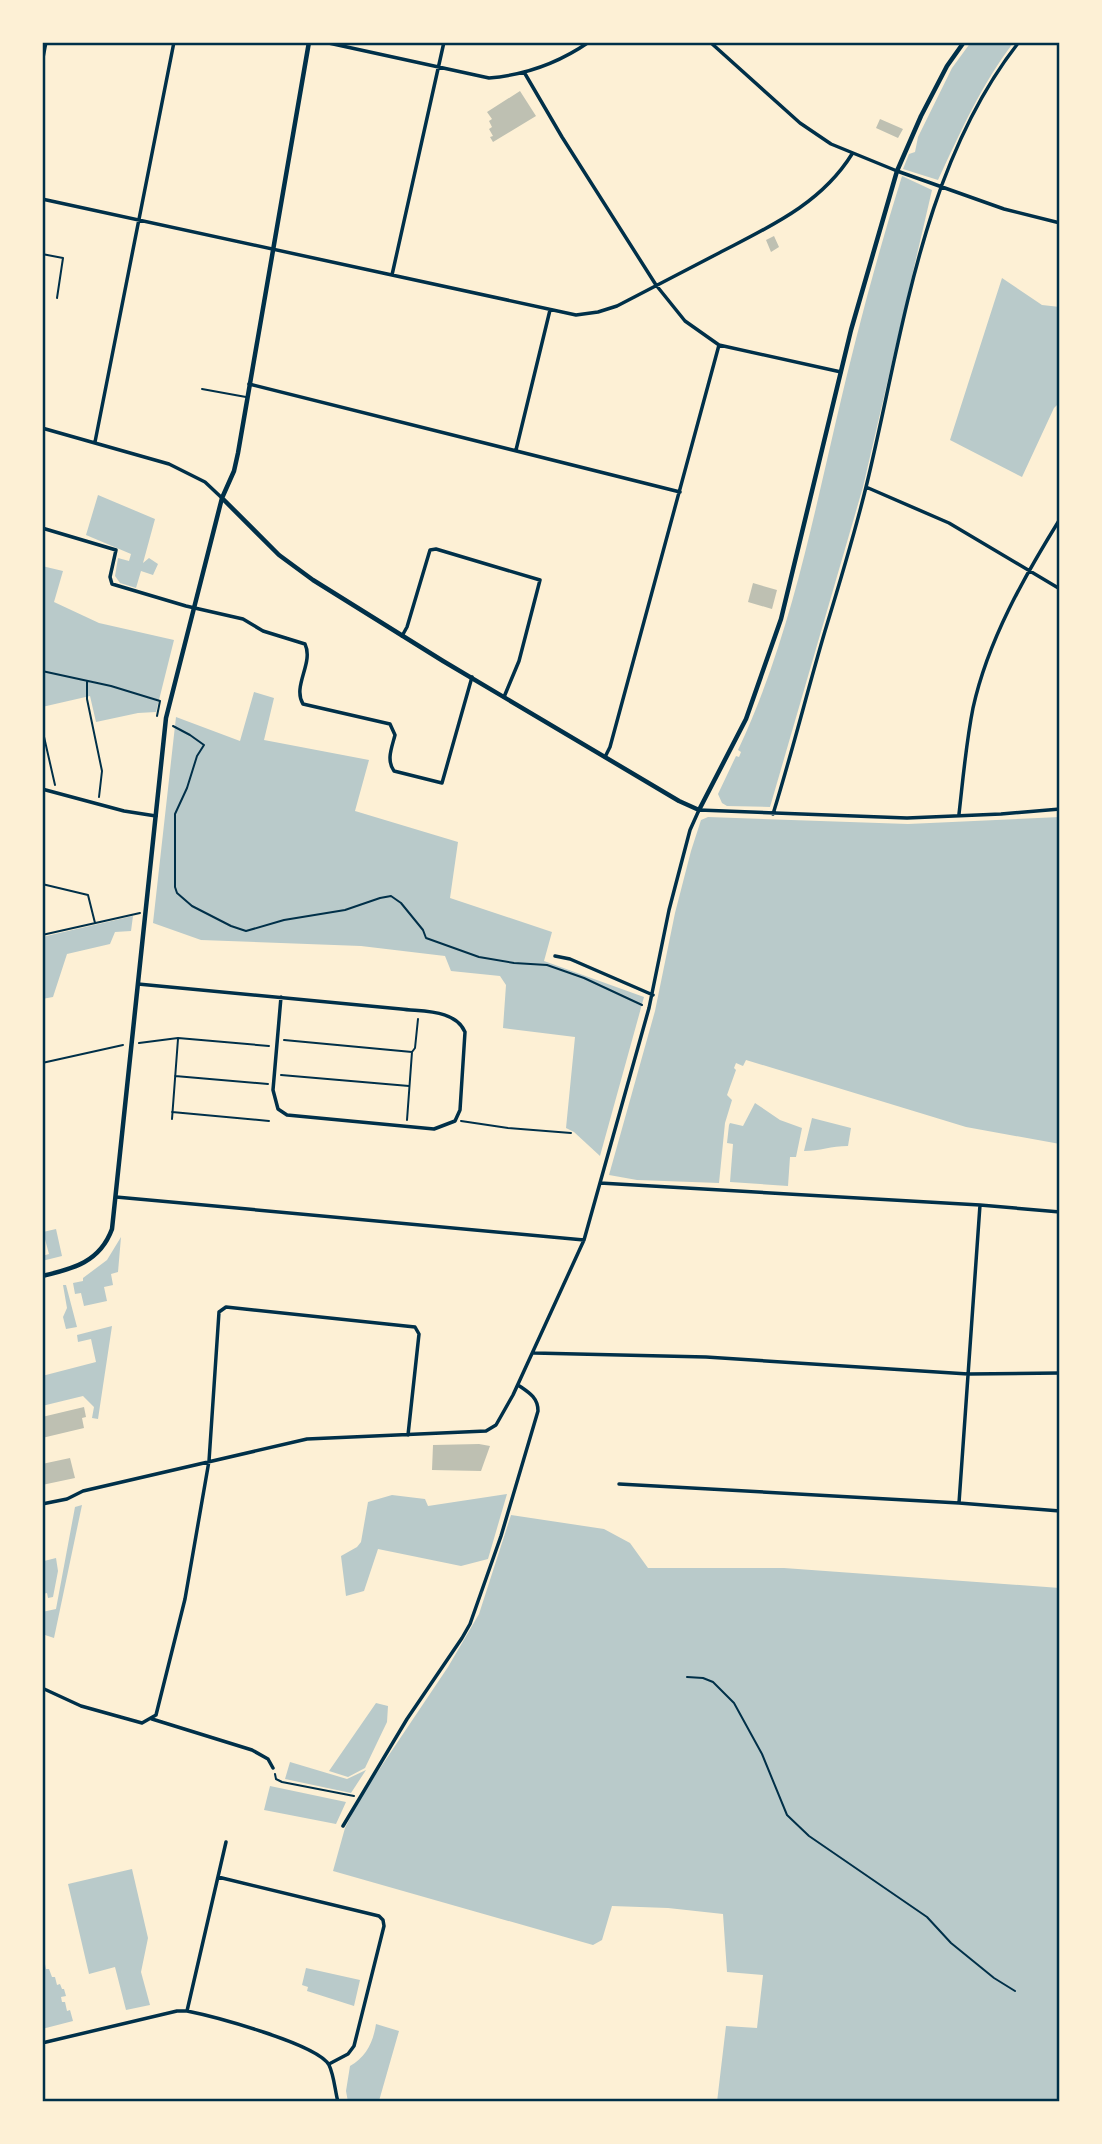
<svg xmlns="http://www.w3.org/2000/svg" width="1102" height="2144" font-family="'Varela Round',sans-serif">
  <style>
    .green { fill: #b9caca }
    .building { fill: #bec0b2 }
    .lines { fill: none; stroke-linecap: round; stroke-linejoin: round }
    .path { stroke: #003049; stroke-width: 2 }
    .service { stroke: #003049; stroke-width: 2 }
    .minor { stroke: #003049; stroke-width: 3.5 }
    .tertiary { stroke: #003049; stroke-width: 4.5 }
    .neatline { fill: none; stroke: #003049; stroke-width: 2.5 }
  </style>
  <rect width="100%" height="100%" fill="#fdf0d5"/>
  <!-- green -->
  <path class="green" d="M971,42H1014C982,83 960,133 938,180L903,169L909,154L915,152L918,137L952,68Z
    M902,176L932,190L863,487L770,807L727,806L722,803L718,794L736,756L739,757L741,752L738,750C787,646 810,533 836,421C855,339 877,256 902,176Z
    M1002,278L1042,305L1060,307V402L1054,408L1022,477L950,440Z
    M98,495L155,519L143,563L149,558L158,564L153,575L141,571L136,588L120,583L115,576L118,558L129,561L131,554L86,535Z
    M42,566L63,571L54,602L99,623L174,640L156,712L138,713L96,722L90,696L42,707Z
    M254,692L274,698L264,740L369,760L355,811L458,842L450,898L552,932L544,961L644,997L600,1156L574,1132L566,1128L575,1037L503,1028L506,985L500,976L451,971L445,956L361,946L201,940L153,923L176,717L240,741Z
    M708,817L908,824L1060,817V1144L966,1127L746,1060L743,1066L736,1063L734,1068L736,1070L727,1095L732,1100L725,1123L719,1183L637,1180L609,1175L655,1011L675,913L691,851L701,820Z
    M133,916L131,931L115,932L110,944L67,954L53,997L42,999V937Z
    M755,1103L780,1120L802,1128L796,1157H790L788,1186L730,1182L733,1144L727,1143L729,1125L730,1123L743,1126Z
    M812,1118L851,1128L848,1146C831,1146 820,1151 804,1151Z
    M56,1229L62,1256L42,1261V1256L49,1254L43,1232Z
    M121,1237L118,1272L111,1274L113,1285L104,1287L107,1301L84,1306L81,1293L75,1294L73,1283L83,1281V1278L107,1260Z
    M63,1285H66L77,1327L66,1329L63,1317L67,1308Z
    M112,1326L98,1419L92,1418L94,1407L83,1396L42,1406V1376L96,1362L91,1339L78,1342L77,1335Z
    M507,1494L488,1559L461,1566L378,1549L364,1591L346,1596L341,1556L357,1547L361,1542L368,1502L392,1495L425,1499L428,1506Z
    M82,1505L54,1638L42,1634V1612L56,1609L75,1507Z
    M511,1515L604,1529L630,1543L648,1568H784L1060,1588V2102H717L726,2026L757,2028L763,1975L727,1972L723,1914L668,1908L612,1906L602,1940L593,1945L333,1871L345,1828L360,1798L448,1667L479,1614Z
    M56,1558L58,1571L53,1597L48,1598L47,1593L42,1594L44,1561Z
    M376,1703L388,1706L387,1722L365,1768L348,1777L329,1771Z
    M290,1762L347,1779L366,1770L351,1793L285,1779Z
    M270,1786L346,1802L336,1824L264,1810Z
    M132,1869L148,1938L141,1972L150,2005L126,2010L115,1967L89,1974L68,1884Z
    M42,1962L45,1964L46,1969H49L52,1977H55L57,1985L60,1984L62,1989H64L66,1996L61,1997L62,2002H65L67,2011L70,2010L73,2021L42,2029Z
    M306,1968L360,1980L354,2006L307,1991L308,1987L302,1985Z
    M376,2024L399,2031L379,2101L382,2102H348L346,2091L350,2066C366,2057 373,2043 376,2024Z"/>
  <!-- building -->
  <path class="building" d="M520,91L536,116L493,142L490,137L493,136L489,129L492,127L489,121L492,119L487,112Z
    M880,119L903,129L898,138L876,128Z
    M774,236L779,247L771,252L766,240Z
    M753,583L777,590L772,609L748,602Z
    M84,1407L86,1417L82,1418L84,1428L42,1438V1417Z
    M479,1444L490,1446L481,1471L432,1470L433,1445Z
    M70,1458L75,1478L42,1485V1464Z"/>
  <g class="lines">
    <!-- path -->
    <path class="path" d="M42,254L63,258L57,298
      M42,671L111,686L160,701L157,716
      M87,681V699L102,771L99,797
      M173,726L190,735L204,745L197,756L187,788L175,814V887L177,893L192,906L231,926L246,931L284,920L345,910L380,898L391,896L401,903L423,930L426,938L479,957L514,963L547,965L584,978L642,1005
      M42,728L55,785
      M42,884L88,895L95,923
      M42,935L140,913
      M284,1040L412,1052
      M139,1043L178,1038L269,1046
      M42,1063L123,1045
      M281,1075L409,1086
      M175,1076L268,1084
      M172,1112L269,1121
      M172,1119L178,1039
      M407,1120L412,1052L415,1048L418,1019
      M461,1121L508,1128L571,1133
      M687,1677L703,1678L713,1682L734,1703L762,1754L787,1815L809,1836L927,1917L951,1943L994,1978L1015,1991
      M275,1774L276,1779L282,1782L354,1796"/>
    <!-- service -->
    <path class="service" d="M202,389L246,397"/>
    <!-- minor -->
    <path class="minor" d="M324,42L489,78C525,75 560,62 589,42
      M710,42L800,123L831,144L897,171L1004,209L1060,223
      M42,63L46,42
      M524,72L562,137L656,285L685,321L719,345L841,372
      M42,199L576,315L598,312L617,306C651,288 685,271 719,253C769,227 821,204 852,154
      M392,275L444,42
      M249,384L680,492
      M42,428L169,464L205,482L222,498
      M95,442L174,42
      M516,450L550,310
      M866,487L949,523L1060,589
      M42,528L116,550L110,577L112,584L186,606L243,619L263,631L305,644C314,663 292,686 303,704L390,724L395,735C392,747 386,760 394,771L442,783L472,677
      M402,636L407,627L430,550L436,549L540,580L519,661L504,697
      M605,757L610,747L719,345
      M42,789L124,811L156,816
      M773,814C792,753 807,692 825,631C840,582 855,533 867,483C903,334 922,165 1019,42
      M959,814C963,779 966,743 973,708C988,640 1024,577 1060,519
      M555,956L570,959L653,995
      M138,984L401,1009C423,1012 455,1009 465,1032L460,1110L455,1121L434,1129L287,1115L278,1109L273,1090L281,997
      M600,1183L980,1205L1060,1212
      M116,1197L584,1240
      M534,1353L706,1357L968,1374L1060,1373
      M619,1484L959,1503L1060,1511
      M959,1503L980,1205
      M42,1504L67,1499L83,1491L307,1439L486,1431L496,1425L513,1395L584,1240L649,1008L669,910L690,830L699,810L907,818L1001,814L1060,809
      M42,1688L81,1706L142,1723L156,1715L185,1599L209,1461L219,1312L226,1307L415,1327L419,1334L408,1435
      M152,1719L252,1750L268,1759L273,1768
      M343,1826L407,1719L462,1638L470,1624L501,1536L538,1411C538,1397 528,1392 518,1385
      M218,1877L379,1916L383,1920L384,1926L354,2046L348,2054L329,2064
      M187,2011L226,1842
      M42,2043L177,2011H187C212,2016 318,2044 329,2065C334,2075 335,2091 338,2102"/>
    <!-- tertiary -->
    <path class="tertiary" d="M222,498L279,555L313,580L443,661L679,801L699,810L746,719L781,619L851,330L897,171L921,116L947,66L964,42
      M42,1276C73,1269 100,1262 112,1229L166,718L222,498L234,471L238,453L309,42"/>
  </g>
  <!-- border -->
  <rect width="1102" height="2144" fill="none" stroke="#fdf0d5" stroke-width="88"/>
  <rect x="44" y="44" width="1014" height="2056" class="neatline"/>
</svg>
